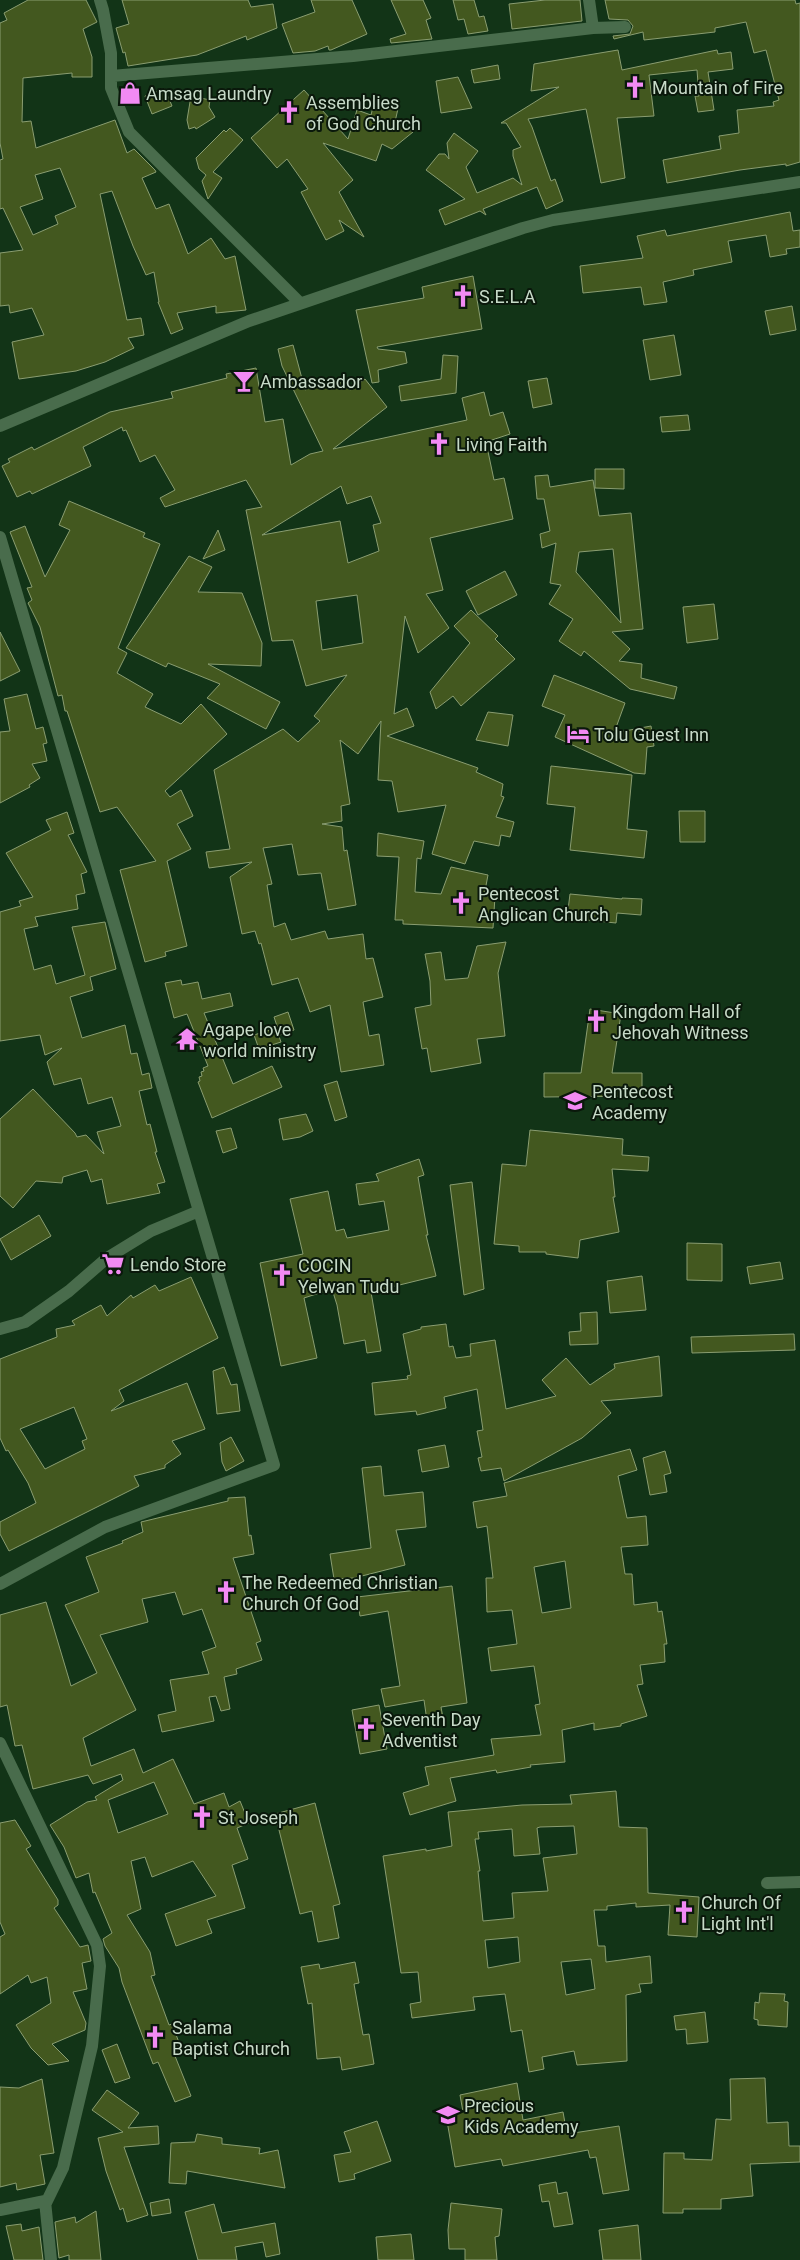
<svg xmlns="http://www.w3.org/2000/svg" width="800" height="2260" font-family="Roboto,sans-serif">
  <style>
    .building { fill: #43581f; stroke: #8a9d71; fill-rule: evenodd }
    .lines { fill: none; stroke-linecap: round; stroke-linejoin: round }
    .minor { stroke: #496c4c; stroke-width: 12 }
    .labels { text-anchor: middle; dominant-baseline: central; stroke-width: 4; stroke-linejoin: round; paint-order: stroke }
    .poi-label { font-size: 18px; fill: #c7dac8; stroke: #0a180b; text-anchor: start }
  </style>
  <rect width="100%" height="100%" fill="#123417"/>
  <!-- building -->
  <path class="building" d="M28,0H86L97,22L83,29L92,57V77H72V73L23,78L22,122L31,121L36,148L115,120L127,153L134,149L155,170L156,172L142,178L156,209L169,204L188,254L211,238L225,259L235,256L246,310L216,313V306L177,313L183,329L171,334L158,302H159L154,272L146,275L133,246L112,191L100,194L127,320L141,318L144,335L128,338L134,348L105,362L76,371L19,379L12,342L44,335L32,308L10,313L9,305L0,306V253L23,250L3,208L0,209V160L3,159L0,143V23L7,20L4,13ZM60,168L76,207L55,216L58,224L33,235L20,207L43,199L35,175Z
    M122,0H248L251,7L273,4L277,28L247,40L246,36L197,55L128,66L125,52L123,53L116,28L129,24Z
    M311,0H352L367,34L331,50H329L328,46L315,51L293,53L282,24L315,12Z
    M391,0H423L431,18L426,20L432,39L391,43L390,39L406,34Z
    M453,0H474L479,17L484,16L488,31L468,34L464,19L458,20Z
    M545,0H580L582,21L512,29L509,4Z
    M605,0H795L796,4L800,3V162L786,166V164L740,170L667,183L663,160L721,149L719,136L739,133L737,110L774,106L773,102L779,100L766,50L754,53L746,22L715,28V32L644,40L643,32L614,39L613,36L630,34L633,26L628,20L609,19Z
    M618,50L622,70L717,50L718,54L731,52L733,69L708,72L714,110L698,112L695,96H699L697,70L649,75L654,116L617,118L625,178L601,183L586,109L528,119L532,127L551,181L555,179L563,201L546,209L537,187L483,209L486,215L480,211L445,225L439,210L465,199L426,170L439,154H445L449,159L447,143L454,133L478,151L466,167L477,193L513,178L522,185L513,156V150L521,147L506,123H501L559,87L531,91L534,64Z
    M498,65L500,79L474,83L471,70Z
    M458,77L472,108L441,113L436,81Z
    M165,89L172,106L152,114L145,96Z
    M304,90L348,139L357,110L371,115L375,99L399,104L395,122L413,132L392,149L382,144L376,161L323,143L353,180L339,192L364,237L339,220L344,231L326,240L301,192L308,189L287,159L277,168L251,138Z
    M191,96L210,100L209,107L215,117L196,129L195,127L189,129L187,120Z
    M230,128L243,140L213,172L222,178L208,199L202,181L206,175L199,169L196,158L224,130L226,132Z
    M790,212L793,231L800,230V247L786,249L787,254L770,257L766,235L728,241L732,262L693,270L694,275L663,282L667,302L644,305L641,287L583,293L580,266L643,258L637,236L665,230L667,236Z
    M473,276L482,329L377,347L378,349L405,352L407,363L378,370L379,382L372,383L356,310L424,298L422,287Z
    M792,306L796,330L770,335L765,311Z
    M674,335L681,375L650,380L643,340Z
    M293,345L305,390L328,378L332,387L346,380L350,390L365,379L387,407L333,449L467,420L462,398L484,392L490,416L503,412L510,434L486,442L494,480L504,478L513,519L430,538L443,590L426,594L449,628L418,653L405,616L394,714L407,708L414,726L387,736L478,768L476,772L503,784L501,796L504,797L496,817L514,822L510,837L501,835L499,846L474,841L465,864L432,854L446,805L398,812L392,781L378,780L381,721L358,754L340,740L350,804L341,806L342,821L322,824L342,827L344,851L347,850L356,905L328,910L321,873L298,875L292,844L263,848L272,884L267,885L274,927L285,923L291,940L325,931L328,939L363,934L366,959L373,958L383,997L363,1002L369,1036L379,1034L384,1065L341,1072L330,1005L310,1012L298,978L272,985L261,943L259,944L255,931L242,934L230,877L252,862L209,868L206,852L230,849L214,770L283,729L298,742L320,721L314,716L347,675L306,686L293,640L272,641L246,510L262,507L246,480L165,507L160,498L175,490L155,455L140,462L126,430L123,431L122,427L83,447L91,466L32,494L30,491L17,497L2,466L10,462L8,459L32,447L34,450L110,412L173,398L171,392L227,378L226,374L256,368L265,422L283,419L291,465L310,454L323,451L282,366L278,349ZM341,486L347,504L371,496L381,523L373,525L379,551L348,563L340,521L262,535ZM357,595L363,643L322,650L316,601Z
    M443,355L458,356L456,393L401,401L399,386L441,379Z
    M547,378L552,404L533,408L528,381Z
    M688,415L690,430L662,432L660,417Z
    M595,469H624V489L595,488Z
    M548,475L550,487L593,480L599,516L631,513L643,629L612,632L630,649L619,661L642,664L641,678L677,687L674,699L630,689L584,651L581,656L559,641L573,619L549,604L561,585L550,583L556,543L542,548L540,534L550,531L544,499H537L535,476ZM613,549L621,623L576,572L579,552Z
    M69,501L145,533L143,537L160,544L118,648L127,653L117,673L153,694L145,707L181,724L201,704L227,734L165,791L170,797L181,790L193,816L177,824L191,849L167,861L187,946L165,952L166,956L145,962L120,870L156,861L117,807L100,812L67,711H65L62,695L58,696L40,627L28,603L32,600L27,588L32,587L10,532L25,526L45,577L70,530L59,525Z
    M218,530L225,550L203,559Z
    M189,556L212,567L198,592L242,593L262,643L261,666L208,664L280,702L266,729L207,698L220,684L168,663L166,667L126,648Z
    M505,571L517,595L478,615L466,591Z
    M714,604L718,639L687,643L683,607Z
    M471,610L498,636L495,639L515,659L461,706L453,696L436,709L430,692L470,643L454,626Z
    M0,632L20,671L0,681Z
    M554,675L625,703L614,733L651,726L654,746L647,747L645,774L634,773L555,737L565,715L542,706Z
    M27,694L36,729L43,727L47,743L43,744L47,761L32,764L40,778L29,785L30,787L0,803V732L10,731L4,699Z
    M488,712L513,715L508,746L476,740Z
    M551,766L632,775L627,829L647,831L644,858L570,850L575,807L547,804Z
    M679,811H705V842H680Z
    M67,812L74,833L68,835L87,872L81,874L85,893L76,895L78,909L35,917L38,926L24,929L34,970L51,965L56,984L85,975L72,927L105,922L116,969L90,977L93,990L70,997L82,1038L125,1025L131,1054L137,1053L142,1075L149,1073L152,1088L139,1091L147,1125L150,1124L157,1152H155L165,1182L157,1184L160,1193L107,1204L102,1179L91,1182L87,1170L63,1177L62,1183L36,1181L13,1208L0,1196V1119L33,1089L75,1133L77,1137L86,1135L104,1154L97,1132L121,1126L112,1097L88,1104L81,1078L54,1085L47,1062L62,1048L45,1055L40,1035L0,1041V912L21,906L19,901L33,897L6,853L51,830L46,820Z
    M378,833L424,841L421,859L417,858L415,892L441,894L451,867L488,875L484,896H495L493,928L403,924V920H395L399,857L377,856Z
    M570,894L622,899V898L642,899L641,915L617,913L616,923L567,918Z
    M506,942L498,973L505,1036L477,1039L481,1063L431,1072L427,1048L422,1049L415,1008L431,1005L430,981L425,954L441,952L445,980L468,978L477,946Z
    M181,980L182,985L198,982L202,999L230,993L233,1006L204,1013L233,1084L272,1066L282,1087L212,1118L198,1082L200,1081L199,1077L202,1076L201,1072L204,1071L203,1068L208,1066L187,1014L174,1018L165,983Z
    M590,1009L621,1014L612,1073H642V1096L544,1097V1073H581Z
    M288,1012L294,1030L280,1035L274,1017Z
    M276,1028L281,1042L259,1049L254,1035Z
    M337,1081L347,1117L335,1121L324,1085Z
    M306,1114L313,1131L300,1137L283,1140L279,1119Z
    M231,1128L237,1148L223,1153L216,1131Z
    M530,1130L623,1139L622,1155L649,1157L648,1171L612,1169L615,1197H613L619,1232L580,1240L578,1258L546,1254V1252H519V1246L494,1244L502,1164L526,1166Z
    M419,1159L424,1175L418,1177L428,1235H426L436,1276L371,1292L381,1351L367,1353L365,1340L344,1344L337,1305L332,1289L304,1298L317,1358L281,1366L260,1263L303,1254L290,1199L328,1191L336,1231L344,1229L347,1238L389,1230L384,1201L359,1205L356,1184L379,1181L376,1174Z
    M472,1182L484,1289L464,1295L450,1185Z
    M39,1215L51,1236L11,1260L0,1239Z
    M687,1243L722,1244V1281L687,1280Z
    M780,1262L783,1279L750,1284L747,1267Z
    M642,1276L646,1310L610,1313L607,1281Z
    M191,1277L218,1338L119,1390L124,1401L111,1411L187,1383L205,1429L172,1441L181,1454L165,1465V1468L134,1476L139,1486L9,1551L0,1534V1522L36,1503L28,1483L8,1450L6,1451L0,1438V1359L57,1337L56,1329L75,1325L72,1321L101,1305L107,1316L131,1295L133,1298L155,1285L159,1291ZM74,1407L87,1439L82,1441L85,1449L45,1469L20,1429Z
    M597,1312L598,1344L570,1345L569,1332L581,1331L580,1313Z
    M446,1324L449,1347L453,1346L456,1358L471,1356L470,1344L495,1340L506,1409L556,1396L542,1380L566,1358L590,1385L615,1368L614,1364L659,1356L662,1396L601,1401L611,1413L582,1438L504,1481L501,1468L481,1471L478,1458L482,1457L477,1431L483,1430L477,1389L444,1397L446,1408L417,1415L416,1411L375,1415L372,1383L408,1379L407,1376L411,1375L403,1334L421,1329V1327Z
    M794,1334L795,1350L692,1353L691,1337Z
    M224,1367L231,1385L237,1384L240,1411L217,1414L213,1371Z
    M231,1437L244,1461L226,1471L222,1462L220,1443Z
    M445,1445L449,1467L422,1472L418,1450Z
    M630,1449L637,1470L618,1476L627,1518L646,1516L648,1545L621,1547L625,1574H632L634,1605L657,1602L658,1612L662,1611L667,1644H664L665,1662L640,1665L643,1684L637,1685L647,1716L621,1724V1726L594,1730V1723L562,1730L565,1762L530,1765L531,1767L497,1773L496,1770L450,1778L456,1801L410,1815L403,1793L429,1785L425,1767L494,1755L491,1739L541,1735L535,1705L540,1704L534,1666L491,1671L488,1648L517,1644L512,1610L487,1612L486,1578H493L487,1526L477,1528L473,1502L507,1496L504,1483ZM565,1561L571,1608L542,1613L534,1567Z
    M665,1451L671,1473L664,1475L667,1492L650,1495L643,1458Z
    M381,1466L384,1496L423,1492L426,1527L396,1530L405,1565L354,1578L334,1579L330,1554L371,1548L362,1468Z
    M245,1497L249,1536L251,1535L254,1554L233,1558L261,1641L256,1643L262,1660L236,1669L237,1674L224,1677L230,1709L221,1711L216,1696L209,1697L214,1721L162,1732L158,1715L176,1711L170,1680L209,1674L202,1652L216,1647L202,1609L183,1615L175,1592L142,1599L148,1622L100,1635L136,1710L83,1738L91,1766L134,1749L143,1773L173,1759L194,1804L224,1793L229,1807L240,1801L249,1823L237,1828L248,1859L232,1865L245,1908L207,1920L212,1933L176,1946L165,1914L216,1896L193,1861L152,1877L145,1857L131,1861L141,1909L127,1915L150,1952L155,1975L151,1976L169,2025L172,2024L183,2053L175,2056L191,2096L175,2102L158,2062L153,2064L122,1982L119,1968L105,1946L103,1939L112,1933L95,1892L93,1893L89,1873L76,1878L64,1847L50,1825L87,1802L97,1800L95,1797L123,1780L121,1774L93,1784L88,1775L33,1789L22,1745L15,1746L7,1705L0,1707V1615L46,1602L71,1686L97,1673L65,1605L99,1592L86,1557L123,1543L122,1541L143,1532L141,1522L228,1501V1498ZM154,1782L168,1814L118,1833L108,1800Z
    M452,1586L467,1703L441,1707L443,1718L427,1721L424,1700L385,1707L381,1689L400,1686L388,1611L360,1616L357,1597Z
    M379,1705L387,1749L360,1754L352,1710Z
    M616,1791L619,1827L647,1828L648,1893L699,1897L697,1937L668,1935L670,1905L636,1907V1903L607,1906V1910H594L598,1946H605L606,1962L650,1956L652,1983L639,1984L641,1992L626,1995L627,2061L577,2065L574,2051L542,2057L544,2069L529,2072L522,2030L511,2032L505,1994L473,1997L475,2010L412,2018L410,2004L421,2002L418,1972L401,1973L383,1856L426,1849V1851L452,1846L448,1812L522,1805L572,1804L570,1795ZM574,1826L577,1854L543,1858L548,1891L512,1893L514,1918L483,1921L478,1871H480L475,1839H479L478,1832L512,1829L514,1856L540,1854L537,1828L540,1827ZM518,1937L520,1962L488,1968L485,1940ZM591,1959L595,1989L566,1995L561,1962Z
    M315,1803L340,1904L333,1906L339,1938L318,1942L312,1911L300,1914L275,1814Z
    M15,1820L31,1846L26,1849L58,1900V1905L54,1908L80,1947L88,1945L91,1961L82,1963L87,1989L73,1992L86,2023L85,2030L52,2044L69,2061L48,2065L31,2048L16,2025L51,2003L47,1977L31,1983L28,1975L0,1994V1937L5,1934L0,1922V1823Z
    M355,1962L359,1983L354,1984L363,2035L369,2034L374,2064L342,2070L340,2057L317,2059L312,2003L308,2004L301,1967L319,1964L320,1969Z
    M760,1993L785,1994L784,2001L788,2002L787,2027L758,2025V2020L754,2019L755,2002L759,2003Z
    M705,2012L708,2042L687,2044L686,2029L676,2030L674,2016Z
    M117,2044L130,2078L115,2083L102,2050Z
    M765,2078L767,2123L788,2122L789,2146H800V2162L750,2164L753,2196L721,2199V2209H683V2213H663L664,2153H684V2159L712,2160L716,2119L731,2120L730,2079Z
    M42,2079L54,2153L40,2155L45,2184L17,2190L16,2183L0,2187V2087L19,2088Z
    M517,2083L523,2120L563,2112L567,2134L619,2126L629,2190L603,2194L596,2157L590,2158L588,2150L503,2166L501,2159L455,2167L446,2115L463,2112L460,2095Z
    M107,2090L139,2113L128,2128L158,2126L159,2144L124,2147L148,2215L127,2222L123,2208L120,2210L106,2171L98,2138L123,2132L92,2110Z
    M377,2121L391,2161L354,2174L355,2179L339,2182L334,2155L351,2152L344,2132Z
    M197,2134L222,2138V2144L260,2148L259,2154L278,2150L285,2188L187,2171L186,2184L169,2183L171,2143L195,2142Z
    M556,2182L558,2194L567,2192L573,2224L554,2227L549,2201L542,2202L539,2185Z
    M169,2199L171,2213L152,2216L150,2203Z
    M451,2203L502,2209L499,2236L495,2237L497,2260H465V2249H449L448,2230Z
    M214,2204L222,2233L275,2223L280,2254L266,2257L263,2242L235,2247L237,2260H198L185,2212Z
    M96,2211L101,2260H69V2255L59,2258L55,2222L75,2217L76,2223Z
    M21,2224L22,2231L39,2227L43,2260H14L6,2226Z
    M638,2225L641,2260H603L599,2230Z
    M411,2234L414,2260H378L376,2237Z"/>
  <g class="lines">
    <!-- minor -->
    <path class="minor" d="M100,0L103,10L111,53V88L129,132L300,303
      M589,0L593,28
      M111,76L353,56L593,28L625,27
      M0,426L249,321L523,228L553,220L800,182
      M0,537L274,1465L105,1527L0,1584
      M0,1329L25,1322L69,1291L107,1258L151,1231L199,1211
      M0,1743L97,1945L100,1966L92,2046L63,2168L46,2203L45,2201L0,2210
      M767,1883L800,1882
      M45,2201L51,2260"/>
  </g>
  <!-- icons -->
  <defs>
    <symbol id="church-bare" viewBox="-9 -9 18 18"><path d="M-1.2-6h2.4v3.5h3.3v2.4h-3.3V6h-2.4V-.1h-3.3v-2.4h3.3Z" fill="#f28af3" stroke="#0a180b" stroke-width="2.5" paint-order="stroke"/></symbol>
    <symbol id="shop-bare" viewBox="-9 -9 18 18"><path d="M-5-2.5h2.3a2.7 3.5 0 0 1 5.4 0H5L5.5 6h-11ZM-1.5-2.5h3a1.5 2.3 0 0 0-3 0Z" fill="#f28af3" stroke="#0a180b" stroke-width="2.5" paint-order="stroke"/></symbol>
    <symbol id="bar-bare" viewBox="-9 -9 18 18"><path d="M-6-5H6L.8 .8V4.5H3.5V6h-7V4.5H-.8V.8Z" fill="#f28af3" stroke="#0a180b" stroke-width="2.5" paint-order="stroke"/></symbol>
    <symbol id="hotel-bare" viewBox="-9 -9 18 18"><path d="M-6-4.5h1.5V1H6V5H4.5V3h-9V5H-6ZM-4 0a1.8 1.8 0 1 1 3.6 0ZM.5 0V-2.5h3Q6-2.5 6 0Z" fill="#f28af3" stroke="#0a180b" stroke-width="2.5" paint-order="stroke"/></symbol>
    <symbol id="temple-bare" viewBox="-9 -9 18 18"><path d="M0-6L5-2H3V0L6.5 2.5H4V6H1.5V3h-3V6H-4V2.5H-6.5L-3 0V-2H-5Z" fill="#f28af3" stroke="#0a180b" stroke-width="2.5" paint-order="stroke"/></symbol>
    <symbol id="school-bare" viewBox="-9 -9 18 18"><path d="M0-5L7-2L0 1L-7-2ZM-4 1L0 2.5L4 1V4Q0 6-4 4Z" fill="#f28af3" stroke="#0a180b" stroke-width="2.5" paint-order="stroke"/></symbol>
    <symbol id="supermarket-bare" viewBox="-9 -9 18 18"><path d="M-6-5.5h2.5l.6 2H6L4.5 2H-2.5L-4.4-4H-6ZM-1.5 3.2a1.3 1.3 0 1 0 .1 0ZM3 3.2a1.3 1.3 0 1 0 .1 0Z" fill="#f28af3" stroke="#0a180b" stroke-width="2.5" paint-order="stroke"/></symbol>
  </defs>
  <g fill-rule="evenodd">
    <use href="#church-bare" x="619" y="71" width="32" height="32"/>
    <use href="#shop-bare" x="114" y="77" width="32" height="32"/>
    <use href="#church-bare" x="273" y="96" width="32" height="32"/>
    <use href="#church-bare" x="447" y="280" width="32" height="32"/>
    <use href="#bar-bare" x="228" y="365" width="32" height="32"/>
    <use href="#church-bare" x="423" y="428" width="32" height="32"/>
    <use href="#hotel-bare" x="562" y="718" width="32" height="32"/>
    <use href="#church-bare" x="445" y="887" width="32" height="32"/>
    <use href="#church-bare" x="580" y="1005" width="32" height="32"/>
    <use href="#temple-bare" x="171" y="1023" width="32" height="32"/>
    <use href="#school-bare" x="559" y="1085" width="32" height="32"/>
    <use href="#supermarket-bare" x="97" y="1248" width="32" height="32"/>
    <use href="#church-bare" x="266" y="1259" width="32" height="32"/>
    <use href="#church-bare" x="210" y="1576" width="32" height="32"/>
    <use href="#church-bare" x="350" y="1713" width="32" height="32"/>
    <use href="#church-bare" x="186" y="1801" width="32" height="32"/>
    <use href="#church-bare" x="668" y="1896" width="32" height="32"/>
    <use href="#church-bare" x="139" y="2021" width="32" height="32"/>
    <use href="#school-bare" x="432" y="2099" width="32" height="32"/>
  </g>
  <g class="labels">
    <!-- poi labels -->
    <g class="poi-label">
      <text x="652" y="87">Mountain of Fire</text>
      <text x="146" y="93">Amsag Laundry</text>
      <text x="306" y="102">Assemblies<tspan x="306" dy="21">of God Church</tspan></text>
      <text x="479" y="296">S.E.L.A</text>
      <text x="260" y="381">Ambassador</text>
      <text x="456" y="444">Living Faith</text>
      <text x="594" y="734">Tolu Guest Inn</text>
      <text x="478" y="893">Pentecost<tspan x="478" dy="21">Anglican Church</tspan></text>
      <text x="612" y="1011">Kingdom Hall of<tspan x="612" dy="21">Jehovah Witness</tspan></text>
      <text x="203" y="1029">Agape love<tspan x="203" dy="21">world ministry</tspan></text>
      <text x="592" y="1091">Pentecost<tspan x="592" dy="21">Academy</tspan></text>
      <text x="130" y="1264">Lendo Store</text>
      <text x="298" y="1265">COCIN<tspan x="298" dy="21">Yelwan Tudu</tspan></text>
      <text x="242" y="1582">The Redeemed Christian<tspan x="242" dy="21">Church Of God</tspan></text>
      <text x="382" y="1719">Seventh Day<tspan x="382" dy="21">Adventist</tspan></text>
      <text x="218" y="1817">St Joseph</text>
      <text x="701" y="1902">Church Of<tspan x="701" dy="21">Light Int'l</tspan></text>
      <text x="172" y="2027">Salama<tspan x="172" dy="21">Baptist Church</tspan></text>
      <text x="464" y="2105">Precious<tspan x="464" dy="21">Kids Academy</tspan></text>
    </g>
  </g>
</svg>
